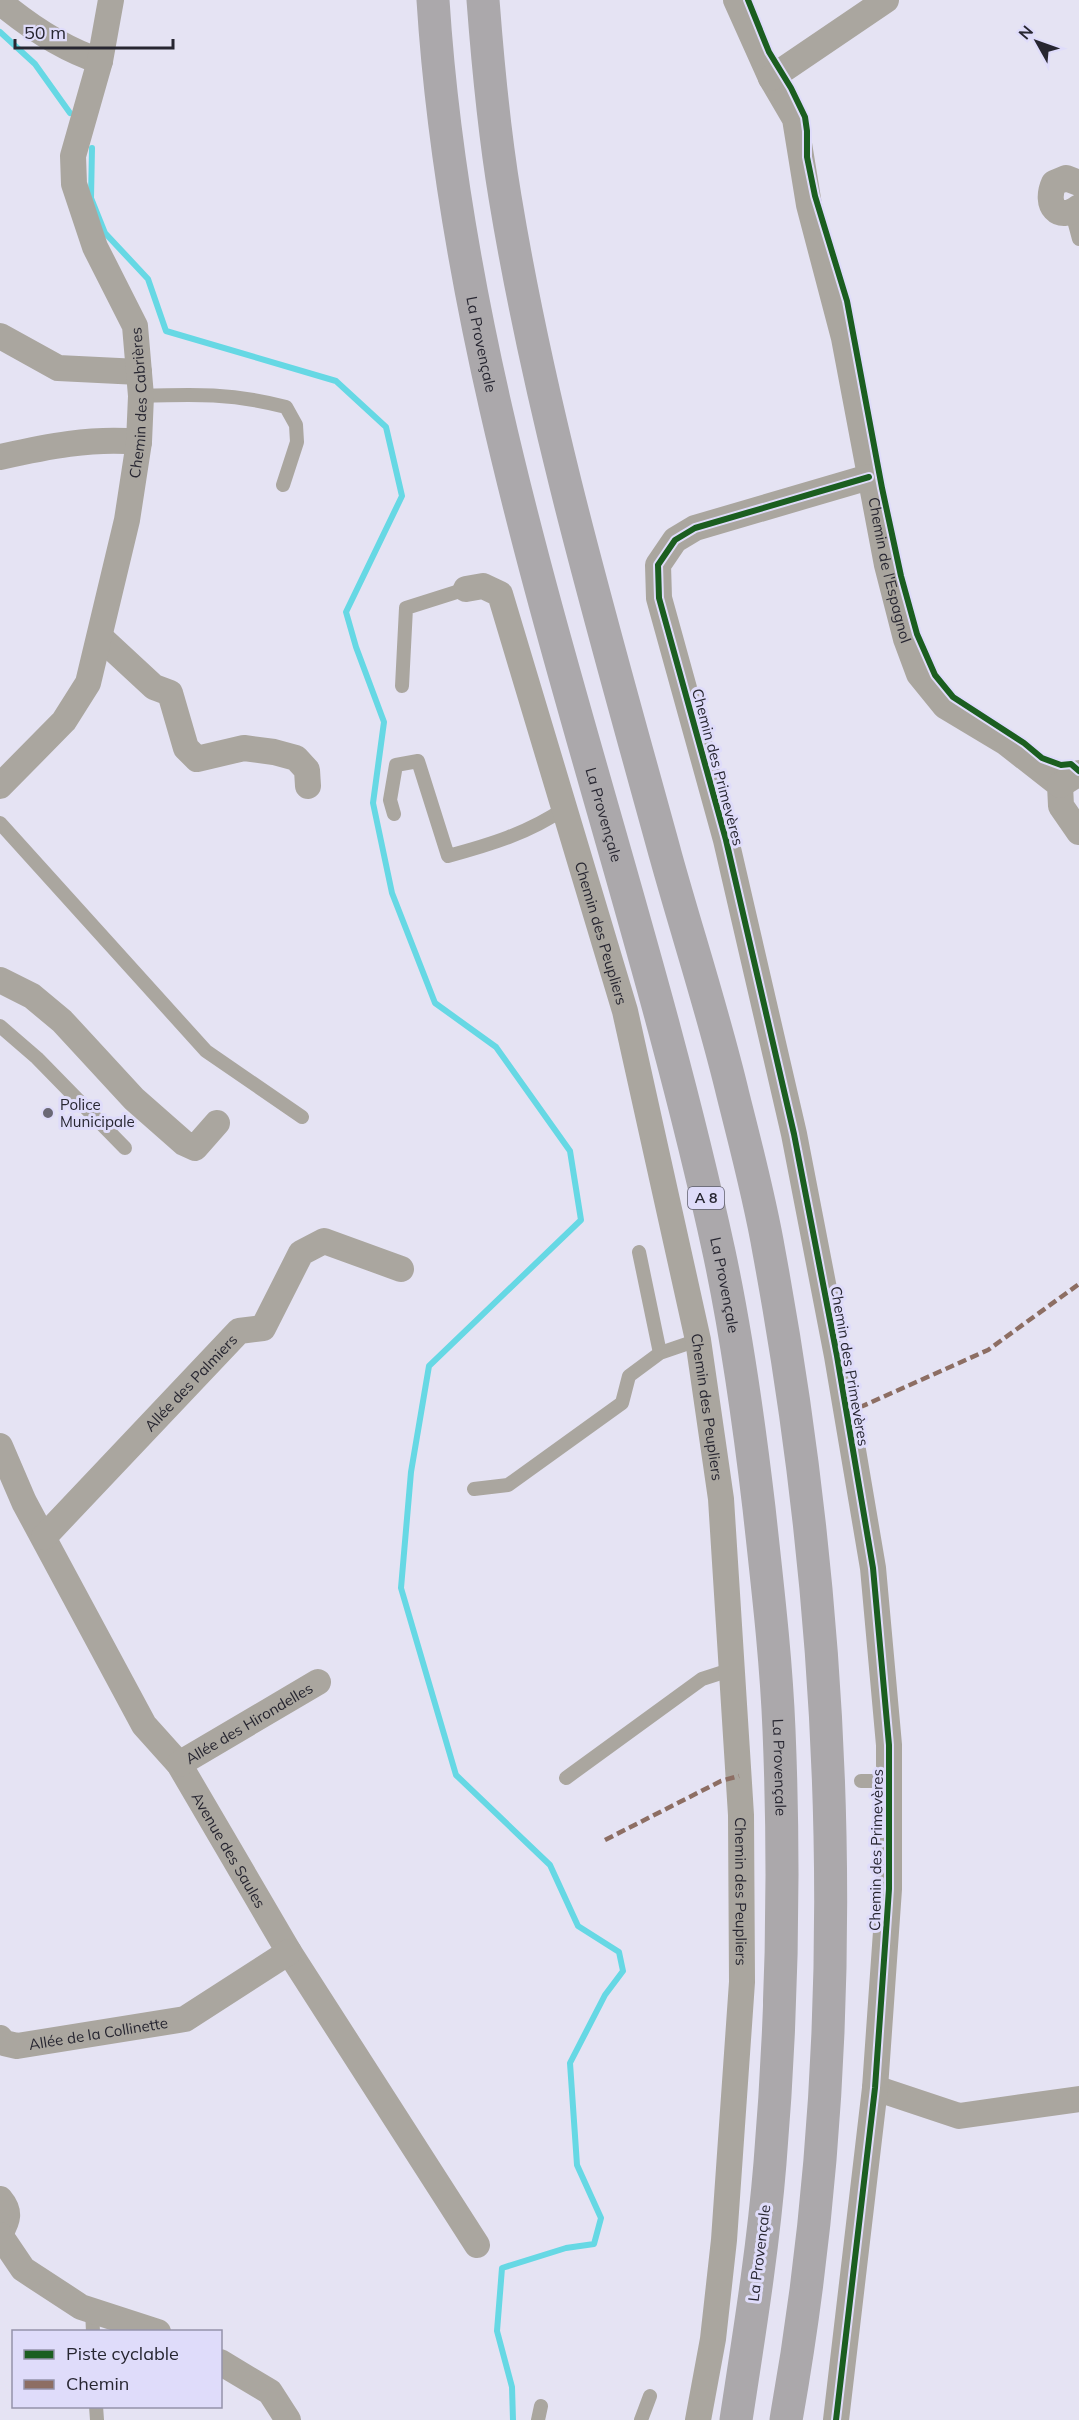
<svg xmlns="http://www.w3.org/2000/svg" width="1079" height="2420" font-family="Mulish,sans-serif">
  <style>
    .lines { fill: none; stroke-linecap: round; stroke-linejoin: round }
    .stream { stroke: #66d8e4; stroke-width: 6 }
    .lane { stroke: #aaa69f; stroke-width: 14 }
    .street { stroke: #aaa69f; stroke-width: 26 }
    .highway { stroke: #aba8ab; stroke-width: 33 }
    .quiet { stroke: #8d6e63; stroke-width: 4.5; stroke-dasharray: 9 4.5; stroke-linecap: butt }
    .cycleway-casing { stroke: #dfdcfa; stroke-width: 10 }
    .cycleway { stroke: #1b5e20; stroke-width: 6 }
    .poi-dot { fill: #6a6875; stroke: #dfdcfa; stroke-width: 2 }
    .labels { text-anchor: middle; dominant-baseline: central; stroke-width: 6; stroke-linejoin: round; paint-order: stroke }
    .shield { fill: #dfdcfa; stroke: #5e5d6d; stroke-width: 1.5 }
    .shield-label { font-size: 14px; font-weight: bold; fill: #272631 }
    .street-label { font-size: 15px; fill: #272631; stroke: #dfdcfa }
    .poi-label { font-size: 15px; fill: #272631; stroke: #dfdcfa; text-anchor: start }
  </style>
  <rect width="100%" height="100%" fill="#e5e3f3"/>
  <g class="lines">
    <!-- stream -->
    <path class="stream" d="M0,32L35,64L70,113
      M92,148L91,198L105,233L148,279L166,331L336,381L386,427L402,496L346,612L356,647L384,722L373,803L392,893L435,1003L496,1047L570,1151L581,1220L429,1366L411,1472L401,1588L456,1775L550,1865L578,1926L619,1952L623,1971L605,1995L570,2063L577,2165L601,2218L594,2244L566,2248L502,2268L497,2331L512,2387L513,2420"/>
    <!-- lane -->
    <path class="lane" d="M1072,213L1079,239
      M141,396C194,394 233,393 286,407L296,425L297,442L283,485
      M402,686L406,608L466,589
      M394,814L390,800L396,765L418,761L448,856C489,845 529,833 565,808
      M0,823L206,1051L302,1117
      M0,1026L37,1058L125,1148
      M639,1252L660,1353
      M474,1489L508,1485L622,1403L629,1376L660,1353L698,1340
      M566,1778L702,1679L733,1669
      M861,1781H890
      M92,2310L93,2332
      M96,2406L97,2420
      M538,2420L541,2406
      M641,2420L650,2396"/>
    <!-- street -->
    <g class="street">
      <path id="s1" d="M736,0L771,78L795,119L809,205L844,338L887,565L906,639L919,674L945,706L1005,742L1060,785L1061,806L1079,832"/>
      <path d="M0,2C30,27 63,49 100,61"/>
      <path d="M771,78L886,0"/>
      <path d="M1079,183L1066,178L1054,183C1044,205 1058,223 1079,207"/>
      <path d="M0,336L58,368L139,372"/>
      <path d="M0,457C45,447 93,437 139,442"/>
      <path id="s2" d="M466,589L483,586L500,594L625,1011L698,1340L721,1499L741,1815L742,1982L724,2240L713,2339L698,2420"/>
      <path d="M100,637L154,687L170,693L186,748L197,759L244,748L274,752L296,758L307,770L308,786"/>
      <path d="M1060,785L1079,773"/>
      <path id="s3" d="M0,786L64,721L88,683L127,520L139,442L141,396L135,326L95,247L74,184L73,156L100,61L111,0"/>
      <path d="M0,980L32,996L62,1021L134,1099L184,1143L195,1148L217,1123"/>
      <path id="s4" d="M0,1446L24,1502L144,1725L179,1764L289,1952L477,2245"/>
      <path id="s5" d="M44,1537L239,1331L263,1328L301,1253L324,1241L401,1269"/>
      <path id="s6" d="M179,1764L318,1682"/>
      <path id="s7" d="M0,2038L4,2043L17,2046L185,2019L289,1952"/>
      <path d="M875,2088L959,2116L1079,2099"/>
      <path d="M0,2199C11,2212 8,2220 0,2234"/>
      <path d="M0,2235L23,2269L81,2307L158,2332"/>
      <path d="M220,2362L270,2392L288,2420"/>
      <path d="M836,2420L875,2088L889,1889V1745L873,1568L837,1356L794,1134L726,840L659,598L658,565L675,540L695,528L869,477"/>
    </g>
    <!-- highway -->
    <g class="highway">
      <path id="s8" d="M433,0C460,429 629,835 719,1252C737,1336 749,1423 759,1508C767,1582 776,1656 779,1730C785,1874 782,2019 770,2163C763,2249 749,2335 736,2420"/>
      <path d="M483,0C488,66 494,131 505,197C542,421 606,638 666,857C688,936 714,1015 733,1095C746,1147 760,1199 769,1252C840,1636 855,2034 786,2420"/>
    </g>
    <!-- quiet -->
    <path class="quiet" d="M847,1413L988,1350L1079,1284
      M605,1840L721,1781L739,1776"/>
    <defs>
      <path id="cycleway" d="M748,0L769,52L791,88L805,117L807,131V157L815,196L847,301L882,488L901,576L917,634L935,675L953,697L1024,743L1042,758L1061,765L1071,764L1079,771
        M836,2420L875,2088L889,1889V1745L873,1568L837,1356L794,1134L726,840L659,598L658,565L675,540L695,528L869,477"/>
    </defs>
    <!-- cycleway casing -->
    <use href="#cycleway" class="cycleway-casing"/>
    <!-- cycleway -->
    <use href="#cycleway" class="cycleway"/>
  </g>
  <!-- markers -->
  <circle class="poi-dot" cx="48" cy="1113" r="6"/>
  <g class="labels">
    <!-- shield labels -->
    <rect class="shield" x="688" y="1187" width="36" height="22" rx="4.5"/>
    <g class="shield-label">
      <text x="706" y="1198">A 8</text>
    </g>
    <!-- street labels -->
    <g class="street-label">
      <text stroke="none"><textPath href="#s8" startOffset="348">La Provençale</textPath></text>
      <text stroke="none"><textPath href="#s3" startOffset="422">Chemin des Cabrières</textPath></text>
      <text stroke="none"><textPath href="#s1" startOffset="594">Chemin de l'Espagnol</textPath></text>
      <text transform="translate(718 767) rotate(75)">Chemin des Primevères</text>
      <text stroke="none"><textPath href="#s8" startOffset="834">La Provençale</textPath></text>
      <text stroke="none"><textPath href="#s2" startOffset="390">Chemin des Peupliers</textPath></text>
      <text stroke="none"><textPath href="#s8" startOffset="1320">La Provençale</textPath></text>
      <text transform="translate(850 1366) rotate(80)">Chemin des Primevères</text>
      <text stroke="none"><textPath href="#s5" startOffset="213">Allée des Palmiers</textPath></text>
      <text stroke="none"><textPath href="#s2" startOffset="876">Chemin des Peupliers</textPath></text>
      <text stroke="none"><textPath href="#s6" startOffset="81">Allée des Hirondelles</textPath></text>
      <text stroke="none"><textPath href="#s8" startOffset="1806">La Provençale</textPath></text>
      <text stroke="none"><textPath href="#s4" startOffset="466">Avenue des Saules</textPath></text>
      <text transform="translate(876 1850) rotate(-89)">Chemin des Primevères</text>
      <text stroke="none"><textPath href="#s2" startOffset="1362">Chemin des Peupliers</textPath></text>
      <text stroke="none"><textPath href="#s7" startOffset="102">Allée de la Collinette</textPath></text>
      <text transform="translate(759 2253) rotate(-83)">La Provençale</text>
    </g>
    <!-- poi labels -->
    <g class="poi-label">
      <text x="60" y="1104">Police<tspan x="60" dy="17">Municipale</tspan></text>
    </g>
  </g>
  <!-- legend -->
  <rect x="12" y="2330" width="210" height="78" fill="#dfdcfa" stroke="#9593aa" stroke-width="1.5"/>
  <rect x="24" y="2350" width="30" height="9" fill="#1b5e20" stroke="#9593aa" stroke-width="1.5"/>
  <text x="66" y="2360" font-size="18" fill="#272631">Piste cyclable</text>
  <rect x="24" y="2380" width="30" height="9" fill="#8d6e63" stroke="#9593aa" stroke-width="1.5"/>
  <text x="66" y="2390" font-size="18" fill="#272631">Chemin</text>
  <!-- north arrow -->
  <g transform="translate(1037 42) rotate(310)" stroke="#dfdcfa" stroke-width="4.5" paint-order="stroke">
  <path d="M0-4.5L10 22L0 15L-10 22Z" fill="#272631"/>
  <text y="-9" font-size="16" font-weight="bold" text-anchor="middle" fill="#272631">N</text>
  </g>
  <!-- scale -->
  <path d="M15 39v9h158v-9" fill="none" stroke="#272631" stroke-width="3"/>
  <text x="24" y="39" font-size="18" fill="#272631" stroke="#dfdcfa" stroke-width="4.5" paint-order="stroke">50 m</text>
</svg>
